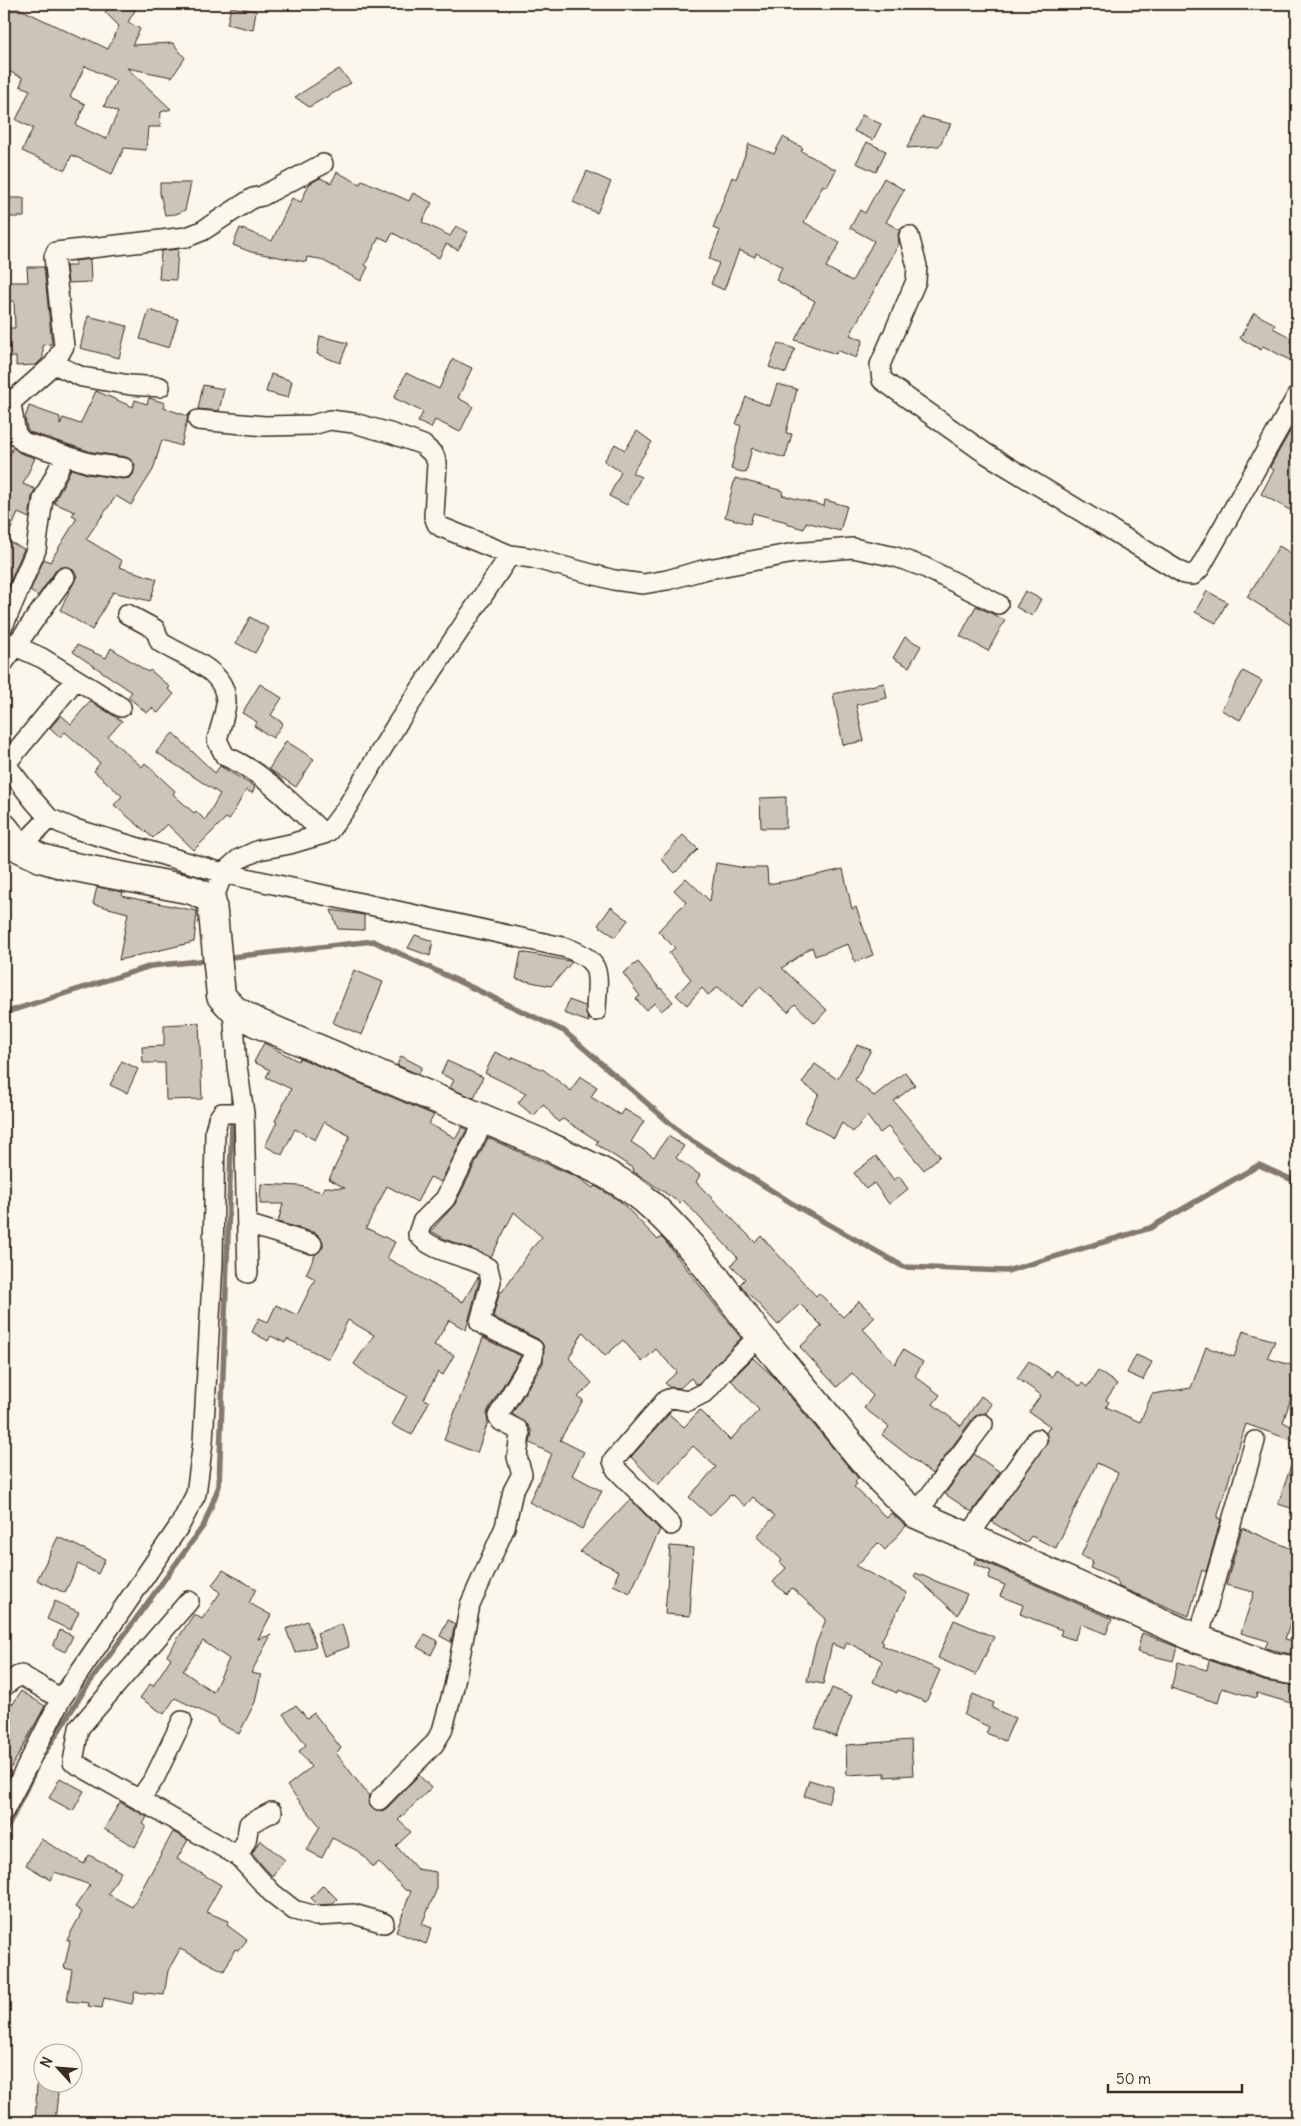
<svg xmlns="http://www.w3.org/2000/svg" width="1301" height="2126" font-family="Delius,sans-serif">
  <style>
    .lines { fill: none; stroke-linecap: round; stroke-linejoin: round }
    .stream { stroke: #85796d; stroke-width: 5.5 }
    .building { fill: #ccc4b9; stroke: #3b2a1e; fill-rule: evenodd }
    .street-casing { stroke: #3b2a1e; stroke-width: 22 }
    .secondary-casing { stroke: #3b2a1e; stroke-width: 31 }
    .street { stroke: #fbf7ec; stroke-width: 19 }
    .secondary { stroke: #fbf7ec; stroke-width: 28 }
  </style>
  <rect width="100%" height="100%" fill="#fbf7ec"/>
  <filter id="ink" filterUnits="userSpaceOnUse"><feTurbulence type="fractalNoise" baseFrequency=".02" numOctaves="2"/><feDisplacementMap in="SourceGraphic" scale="10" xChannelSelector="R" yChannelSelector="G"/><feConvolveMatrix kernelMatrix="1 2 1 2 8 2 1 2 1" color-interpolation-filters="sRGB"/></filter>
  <g filter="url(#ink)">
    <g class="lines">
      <!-- stream -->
      <path class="stream" d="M223,958L373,941L564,1031L686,1137L798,1207L904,1267L1007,1271L1150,1228L1259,1165L1297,1182
        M4,1013L151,966L209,960
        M42,1757L85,1689L204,1525L219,1486L233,1093
        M4,1835L36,1768"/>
    </g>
    <!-- building -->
    <path class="building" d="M4,4H10L85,40V38L108,49L119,26L105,12L113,4H139L128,22L140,29L132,45L173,43L185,58L172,77L127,68L171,109L161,112L160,127H148L146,150L124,148L112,174L72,155L65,170L22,151L33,128L16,120L30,90L20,86L23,78L4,69ZM85,66L116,81L104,106L118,112L106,139L76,125L85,104L70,97Z
      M231,7L256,11L253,30L227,24Z
      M339,69L351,83L309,107L295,97Z
      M862,115L881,124L873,140L854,131Z
      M922,117L951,124L939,146L907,148Z
      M783,137L803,148L801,151L836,170L827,187L823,185L804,222L840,243L826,267L852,281L874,241L850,228L860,210L865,213L884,178L904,190L886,222L900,230L898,234L899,244L850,335L863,340L856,358L837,350L836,354L795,340L815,301L776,280L782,267L756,253L755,257L739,250L724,290L711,284L719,263L709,259L720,231L713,228L732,177L736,179L749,144L774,154Z
      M867,142L886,151L876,172L856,163Z
      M587,171L611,182L597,213L573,202Z
      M337,172L360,184L362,180L409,201L413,193L432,203L422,222L450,236L456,226L468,232L458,250L446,244L439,258L393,233L388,241L379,237L365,265L368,267L361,281L320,259L307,257L306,262L251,252L233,245L240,228L272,241L292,198L301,202L309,184L320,178L331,183Z
      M160,183H191L185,210L176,214L165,215L160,193Z
      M7,198H24V217H7Z
      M178,249L176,280L159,279L161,251Z
      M90,259L91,282L68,283L66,266H75V261Z
      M27,267H44L52,344L43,345V358L36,365L16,366V357H4V328H15L14,301H6V282H28Z
      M149,310L178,319L169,348L140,339Z
      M1254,313L1275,324L1273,328L1297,341V364L1263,346L1261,350L1240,338Z
      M88,316L127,326L119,358L80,348Z
      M320,336L348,343L340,363L317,354Z
      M778,343L795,349L786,373L769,367Z
      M453,359L472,368L458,398L473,406L460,432L435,420L431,428L418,422L423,412L394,398L406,373L439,389Z
      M271,374L292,381L288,398L266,392Z
      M777,384L797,389L786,433L792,434L785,458L752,448L746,473L731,469L741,426L736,424L746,397L770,406Z
      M203,385L224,389L219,411L198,409Z
      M96,391L133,407L135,400L147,404L149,398L165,403L164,408L188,416L181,446L162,440L153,470L131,505L116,496L86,539L122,561L119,567L157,579L150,601L113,592L92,630L60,610L77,576L71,568L61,567L56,570L38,596L30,591L44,559L50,562L77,518L72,515L75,512L54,503L71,469L87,474L123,479L129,478L133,475L135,464L131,460L126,457L92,452L29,432L27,429L25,418L29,406L60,417V425L63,418L80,424Z
      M1297,419V514L1261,494L1274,470L1270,467Z
      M637,431L652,442L632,473L641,477L627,505L609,496L621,472L604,461L615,444L625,450Z
      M13,447L20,453L35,458L23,484L35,489L32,497L29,518L18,513L6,540L24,549L4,596V467Z
      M735,478L783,491L782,495L824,506L825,500L847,506L840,531L806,522L804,529L786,524L787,522L753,513L750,524L725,517Z
      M1279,546L1297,557V629L1247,597Z
      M1025,591L1041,599L1032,616L1016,607Z
      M1207,591L1227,602L1216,623L1195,612Z
      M976,606L1005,620L988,651L960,636Z
      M250,617L269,628L255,653L236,643Z
      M905,637L921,646L909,667L893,658Z
      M77,645L106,658L111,648L148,672L150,670L170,687L168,689L174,694L158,713L152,708L147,713L128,697L132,692L73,652Z
      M1243,671L1262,681L1240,720L1221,710Z
      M884,683L887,698L856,705L864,741L843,745L833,694Z
      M260,684L282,698L271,715L283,723L273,738L254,726L257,722L242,713Z
      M90,701L122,721L108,737L142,767L145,763L175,791L173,794L194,813L196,811L205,820L220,794L156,752L173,733L215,773L220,766L255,787L252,793L246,790L229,820L226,818L194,850L167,824L153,838L114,805L122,796L94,771L100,763L65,732L60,737L50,728L61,715L71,724Z
      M286,741L314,759L296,787L269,769Z
      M786,797V828H761L760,798Z
      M683,835L698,849L675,873L661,859Z
      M716,863L746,868H767L768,884L799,879L843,869L852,909L856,907L873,955L855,962L848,944L815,956L812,947L782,968L827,1010L815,1023L795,1004L788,1012L760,987L740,1007L718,987L708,995L702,988L687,1005L676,995L691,979L669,953L675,948L658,931L686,902L674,890L686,878L710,901Z
      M97,887L123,892L122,896L197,911L194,942L119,960L128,913L93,904Z
      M611,907L628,920L615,937L598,925Z
      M331,910L364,915V930L338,929Z
      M415,935L433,941L430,956L408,948Z
      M521,952L569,961L572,962L551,986L516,979Z
      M638,962L660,989L661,988L673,1002L661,1011L655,1003L646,1010L636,999L640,996L623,973Z
      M354,970L383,982L362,1035L333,1023Z
      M569,1000L585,1006L589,1022L564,1013Z
      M199,1023L202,1099L166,1100L165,1063H143L142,1047L164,1046V1025Z
      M264,1043L298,1061L300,1058L434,1115L429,1124L456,1138L462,1127L467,1129L441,1182L430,1177L417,1202L387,1186L366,1228L395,1242L387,1258L463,1302L478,1277L479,1281L466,1330L449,1320L434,1345L454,1355L443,1375L438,1372L424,1399L429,1402L412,1435L392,1425L407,1396L370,1376L354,1364L374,1335L348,1320L329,1359L287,1339L285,1343L271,1336L268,1341L252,1332L259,1318L268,1322L276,1305L297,1315L315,1279L306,1274L315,1255L323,1247V1241L316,1233L278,1222L283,1204H260L261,1184L300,1186L322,1192L325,1187L345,1188L329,1179L350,1136L324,1122L315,1140L295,1129L282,1155L265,1146L277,1122L275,1121L291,1089L266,1077L270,1070L254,1062Z
      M857,1045L871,1050L855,1080L874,1096L905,1072L915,1085L894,1101L940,1156L924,1170L888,1127L880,1133L867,1116L853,1132L842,1123L834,1138L804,1122L819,1094L802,1083L815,1064L837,1079Z
      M495,1052L512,1060L513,1057L544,1070L571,1091L580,1076L597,1087L591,1097L620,1115L624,1109L644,1121L631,1142L654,1157L668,1136L684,1146L676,1158L700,1175L696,1182L755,1242L761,1236L816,1296L819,1293L843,1317L859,1301L875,1317L863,1329L895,1364L903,1350L923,1362L915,1376L940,1395L933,1404L961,1426L981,1396L992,1404L986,1413L979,1414L974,1417L932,1474L882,1435L889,1427L864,1408L873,1396L852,1373L837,1387L800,1347L822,1326L800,1304L778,1325L750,1295L749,1296L740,1284L745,1279L731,1265L738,1258L683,1200L680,1203L633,1171L634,1169L596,1144L598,1141L563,1119L558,1122L543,1104L534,1116L518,1103L526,1093L485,1073Z
      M401,1056L422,1067L418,1074L397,1065Z
      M122,1061L138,1069L127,1093L110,1085Z
      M447,1061L483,1077L474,1098L450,1088L454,1080L441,1074Z
      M488,1138L579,1178L593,1188L595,1186L620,1201L658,1240L661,1237L665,1241L741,1338L699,1383L696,1384L691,1378L680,1388L669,1387L665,1383L677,1372L656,1349L642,1362L623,1340L605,1356L583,1332L569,1358L592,1383L578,1397L583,1400L560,1440L584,1452L572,1475L602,1491L582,1529L529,1502L552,1454L530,1443L532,1432L528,1425L512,1414L543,1363L544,1348L542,1343L538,1339L493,1317L500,1291L502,1292L532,1248L542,1237L514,1212L491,1257L445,1239L431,1231L455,1204Z
      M876,1156L894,1180L899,1176L908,1189L889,1204L874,1183L866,1189L854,1173Z
      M1243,1331L1275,1341L1267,1358L1297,1367V1396L1292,1395L1283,1422L1297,1429V1442L1246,1424L1217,1518L1221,1519L1206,1572L1202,1570L1189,1616L1119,1587L1117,1580L1090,1568L1093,1561L1081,1556L1118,1473L1097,1463L1056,1548L1031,1536L1026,1543L992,1522L1048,1440L1046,1433L1050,1426L1029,1412L1041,1395L1017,1378L1029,1361L1052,1377L1056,1370L1080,1386L1082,1383L1087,1387L1098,1371L1117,1384L1106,1400L1109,1402L1106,1407L1140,1422L1152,1394L1191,1388L1206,1347L1234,1357Z
      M483,1338L521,1356L488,1410L487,1417L488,1422L477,1453L444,1440Z
      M1136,1355L1152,1362L1143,1380L1127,1373Z
      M753,1358L774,1377L783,1388L782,1389L793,1400L858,1478L855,1482L857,1484L854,1487L887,1518L891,1513L906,1526L885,1550L878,1543L856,1566L907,1593L881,1641L884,1643L882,1645L940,1670L926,1702L898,1690L897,1693L873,1682L882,1662L881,1660L847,1642L844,1649L832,1644L823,1684L807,1681L815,1647L826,1619L792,1588L786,1594L773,1582L786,1568L780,1562L782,1560L757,1536L775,1516L753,1497L745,1506L733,1495L732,1496L730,1495L710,1516L689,1497L716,1467L693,1446L658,1485L631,1457L669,1414L684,1427L700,1410L730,1440L759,1410L731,1380Z
      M974,1454L1000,1472L972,1512L945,1494Z
      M1295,1454L1297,1455V1510L1278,1504Z
      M630,1499L660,1530L630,1593L613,1585L619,1571L580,1552Z
      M1242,1528L1297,1551V1601L1285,1639L1294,1641L1290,1654L1265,1648L1268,1641L1241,1633L1254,1592L1226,1585Z
      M58,1537L105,1559L98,1574L78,1564L65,1593L37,1580Z
      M670,1546L693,1548L689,1596H691L690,1616L665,1614Z
      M976,1558L1112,1619L1106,1634L1081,1624L1074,1640L1060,1635L1062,1630L1020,1614L1023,1605L1000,1596L1005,1585L988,1578L991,1571L974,1564Z
      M223,1570L256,1589L249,1603L271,1615L258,1639L271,1635L251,1673L261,1675L255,1702L239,1734L217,1722L218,1719L175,1698L164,1714L140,1698L150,1684L153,1686L171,1658L167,1655L194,1614L202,1619L220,1593L212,1585ZM203,1641L229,1659L213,1692L183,1671Z
      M916,1573L967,1594L958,1615L914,1576Z
      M55,1601L79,1612L70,1630L47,1619Z
      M448,1620L455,1624L451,1642L440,1636Z
      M954,1620L994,1637L976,1675L938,1658Z
      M307,1621L316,1646L295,1653L286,1629Z
      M342,1624L349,1647L324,1656L317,1633Z
      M60,1630L73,1636L65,1652L53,1646Z
      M1142,1633L1177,1647L1173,1661L1137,1652Z
      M425,1634L438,1641L431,1655L417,1647Z
      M1209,1660L1264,1681L1297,1686L1294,1704L1257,1693L1256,1698L1222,1688L1218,1703L1171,1688L1178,1662L1207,1670Z
      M832,1688L852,1696L836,1737L815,1728Z
      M21,1691L45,1706L4,1781V1736L13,1721L4,1716V1699L13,1704Z
      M973,1694L994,1703L992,1708L1015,1718L1005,1741L986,1733L989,1727L964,1715Z
      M296,1705L307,1718L314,1713L341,1748L336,1753L369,1796L368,1803L372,1808L382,1811L387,1808L419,1775L431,1788L398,1820L411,1832L396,1846L417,1869L436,1872V1891L422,1924L432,1928L426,1944L396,1932L411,1891L405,1890L379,1862L373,1867L360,1852L332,1838L322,1858L307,1850L320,1826L287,1786L311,1767L299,1751L306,1745L283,1714Z
      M911,1740L913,1775L885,1777V1773L847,1775L846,1745Z
      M60,1778L84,1791L73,1811L49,1798Z
      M809,1780L833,1787L828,1803L804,1796Z
      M120,1802L147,1817L143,1824L146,1826L135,1847L104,1829Z
      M173,1832L188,1840L177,1859L221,1885L206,1912L229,1921L227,1925L247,1940L238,1951L235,1949L224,1971L180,1949L168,1971L164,1995L135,1992L132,2004L104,1998L102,2008L88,2006L89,2003L67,2001L72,1970L64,1968L70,1941L67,1940L82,1912L75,1907L90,1885L55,1872L51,1880L26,1865L41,1839L84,1864L89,1855L121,1872L108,1894L132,1907Z
      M260,1840L285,1860L272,1876L252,1854Z
      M323,1885L337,1899L332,1904L318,1905L311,1898Z
      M37,2084H59L55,2122H35Z"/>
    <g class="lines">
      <defs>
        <path id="street" d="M909,236L917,266L916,281L880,365L882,380L985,453L1184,574L1193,575L1200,568L1297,396
          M54,364L82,377L130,385L160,387
          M4,396L12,410L16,434L23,442L89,463L124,468
          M9,404L54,364L64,346L54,257L56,252L187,237L202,231L253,198L262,196L323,164
          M198,420L265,426L312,425L330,420L354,423L393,434L423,445L434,455L437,463L434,516L437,524L441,527L510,555L532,558L614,580L643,584L667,580L703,570L794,553L853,548L896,557L924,567L998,604
          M127,614L155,629L160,642L165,645C188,659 227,670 226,703C225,715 220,728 217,740L225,756C264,772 294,806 324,834
          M4,624L36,550L43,499L65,456
          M4,641L42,658L76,679
          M4,662L65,577
          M4,762L34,801L49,818L72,828L223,873L567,948C605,962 597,975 596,1011
          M4,766L76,679L121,707
          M20,848L49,818
          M212,903L223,873L239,859L259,850L290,844L324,834L329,831L347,807L397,724L510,555
          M244,1113L248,1273
          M247,1224L312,1244
          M916,1514L983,1424
          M671,1525L616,1469L613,1461L666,1400L672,1398L688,1401L706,1392L723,1372L760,1335
          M968,1537L1037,1439
          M189,1601L79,1728L73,1762L238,1856L272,1893L294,1910L316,1916L354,1914L384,1923
          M1198,1639L1255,1441
          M4,1686L18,1676L21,1675L61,1699
          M140,1799L154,1779L182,1721
          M379,1800L434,1744L442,1731L454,1687L470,1605L505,1527L513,1491L522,1474L517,1457L520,1434L518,1430L501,1421L498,1416L533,1357V1349L485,1326L480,1322L491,1281L488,1268C470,1256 430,1252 418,1234L422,1222L445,1199L485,1118
          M4,1811L61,1699L180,1525L196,1494L203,1442L213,1263L215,1131L218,1119L222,1113H244L237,1066L233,1009
          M238,1856L246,1841L249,1824L272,1812"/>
        <path id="secondary" d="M4,828L20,848L41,858L65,865L192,890L207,897L212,903L221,996L233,1009L255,1022L548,1146C581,1162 616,1176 644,1199C690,1238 722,1288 759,1335C781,1362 805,1389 827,1416C855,1451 882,1484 916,1514L1198,1639L1269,1666L1297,1671"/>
      </defs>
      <!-- street casing -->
      <use href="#street" class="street-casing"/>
      <!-- secondary casing -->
      <use href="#secondary" class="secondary-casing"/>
      <!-- street -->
      <use href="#street" class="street"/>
      <!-- secondary -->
      <use href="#secondary" class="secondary"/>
    </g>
  </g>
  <!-- margin -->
  <rect width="1301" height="2126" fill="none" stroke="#fbf7ec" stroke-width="20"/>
  <rect x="10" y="10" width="1281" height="2106" fill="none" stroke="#3b2a1e" stroke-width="2" filter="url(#ink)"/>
  <!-- north arrow -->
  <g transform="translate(58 2068) rotate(296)"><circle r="24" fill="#fbf7ec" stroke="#aea59a"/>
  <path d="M0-4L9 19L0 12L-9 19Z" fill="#3b2a1e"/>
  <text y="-8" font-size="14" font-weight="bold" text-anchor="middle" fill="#3b2a1e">N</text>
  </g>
  <!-- scale -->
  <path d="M1108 2084v8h134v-8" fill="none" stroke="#3b2a1e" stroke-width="2.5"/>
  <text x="1116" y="2084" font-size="15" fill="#3b2a1e" stroke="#fbf7ec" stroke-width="4" paint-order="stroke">50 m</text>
</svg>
